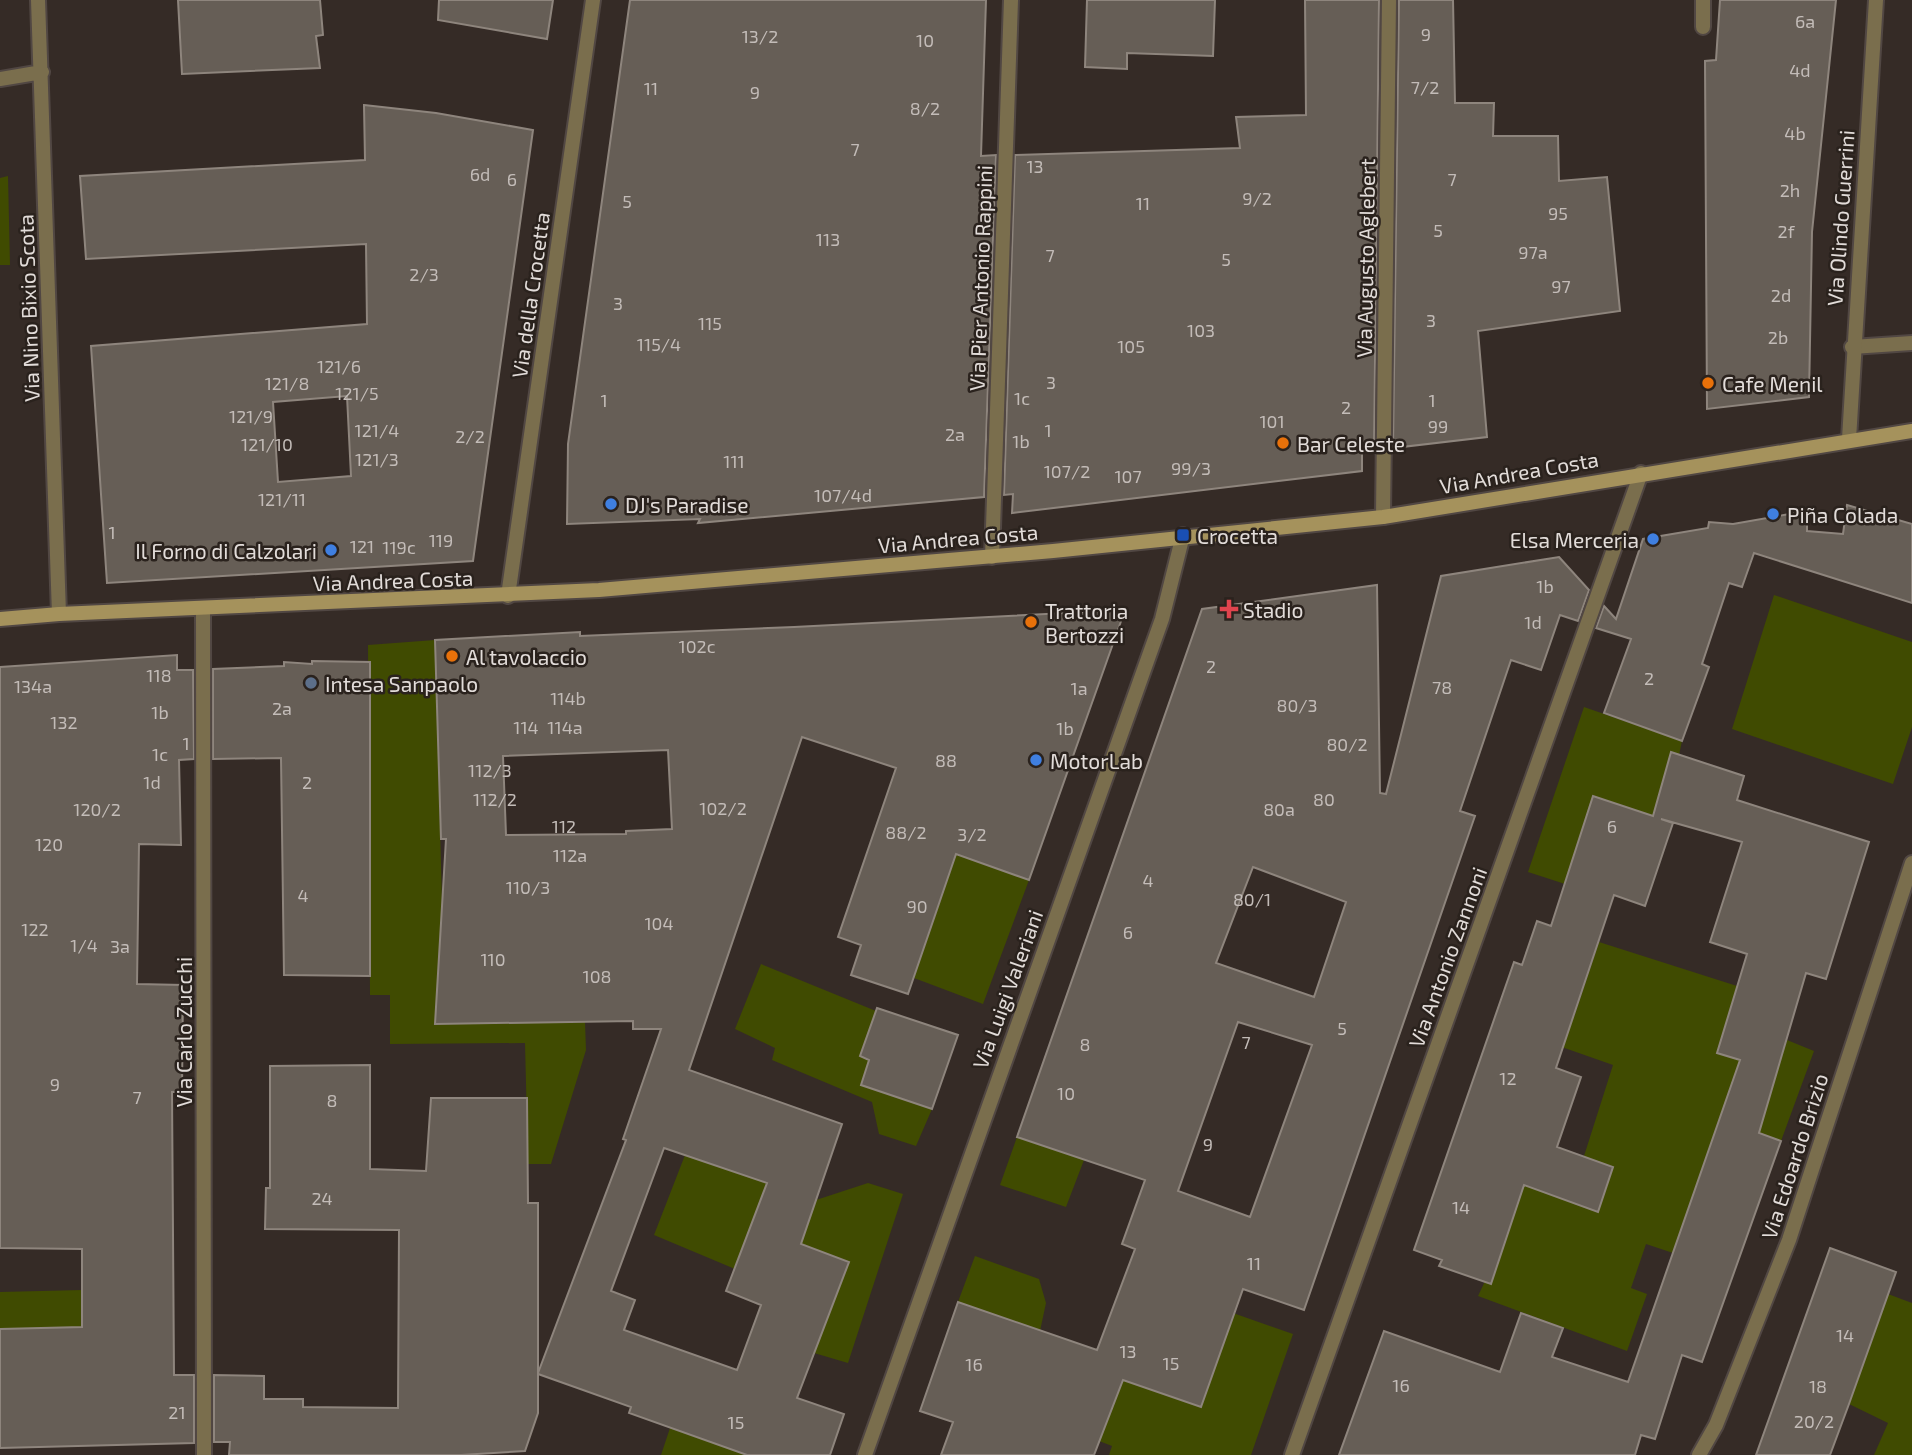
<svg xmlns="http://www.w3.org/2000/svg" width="1912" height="1455" font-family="'Exo 2',sans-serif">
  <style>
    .green { fill: #404b01 }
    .building { fill: #665e56; stroke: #8e857d; stroke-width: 2; fill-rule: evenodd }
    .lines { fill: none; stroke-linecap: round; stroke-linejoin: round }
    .lane-casing { stroke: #514743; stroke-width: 18 }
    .street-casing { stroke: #514743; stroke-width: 18 }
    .secondary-casing { stroke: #514743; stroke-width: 18 }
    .lane { stroke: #7a6e4d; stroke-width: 14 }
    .street { stroke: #7a6e4d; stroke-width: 14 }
    .secondary { stroke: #a5925c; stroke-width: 14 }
    .food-dot { fill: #e8710a; stroke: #2a221d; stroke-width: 2.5 }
    .shop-dot { fill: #3f7fe0; stroke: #2a221d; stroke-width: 2.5 }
    .transit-dot { fill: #1a4fb4; stroke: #2a221d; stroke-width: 2.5 }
    .health-dot { fill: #e0444e; stroke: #2a221d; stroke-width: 2.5 }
    .service-dot { fill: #5c6f8a; stroke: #2a221d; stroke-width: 2.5 }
    .labels { text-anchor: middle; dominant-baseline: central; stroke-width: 5; stroke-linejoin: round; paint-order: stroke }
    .number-label { font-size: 18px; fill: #c3bcb8 }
    .street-label { font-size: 21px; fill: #e2dcd9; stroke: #2a221d }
    .poi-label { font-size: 21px; fill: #e2dcd9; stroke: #2a221d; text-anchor: start }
  </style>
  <rect width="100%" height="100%" fill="#352b26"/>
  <!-- green -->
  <path class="green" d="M8,176L10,265H0V178Z
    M1774,595L1912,642V727L1893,784L1732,729Z
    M435,640L442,902L435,1024L585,1022L586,1050L551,1164H528L525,1043L390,1044V995H370L368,645Z
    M1584,707L1682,741L1679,755L1664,776L1653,816L1593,796L1565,884L1528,872Z
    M965,829L993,867L1029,880L983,1004L914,978Z
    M1599,942L1737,986L1718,1053L1777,1071L1787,1040L1814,1051L1781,1141L1719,1119L1673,1253L1646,1244L1631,1288L1647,1294L1627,1351L1478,1296L1507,1235L1518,1202L1440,1175L1576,1178L1568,1201L1598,1212L1613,1168L1584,1156L1613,1065L1496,1024L1504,994L1574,1017Z
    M761,964L876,1011L860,1056L869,1060L861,1085L932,1109L916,1146L879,1134L872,1102L772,1060L775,1048L735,1029Z
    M1017,1137L1084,1160L1066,1207L1000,1185Z
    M685,1155L816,1200L868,1183L903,1194L848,1363L814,1353L849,1262L752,1225L735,1269L654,1235Z
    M975,1256L1039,1279L1046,1303L1040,1331L958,1302Z
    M82,1290L173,1291V1326L0,1329V1292Z
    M1888,1294L1912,1303V1455H1874L1888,1423L1849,1404Z
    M1233,1313L1293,1334L1251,1455H1109L1112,1446L1029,1414L1085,1390L1115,1400L1123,1380L1201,1407Z
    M670,1428L747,1455H661Z"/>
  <!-- building -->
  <path class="building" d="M178,0H320L323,35L316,36L320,68L182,74Z
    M439,0H553L547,39L438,20Z
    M630,0H986L981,156L996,155L984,497L698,523L700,519L567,524L568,444Z
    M1087,0H1215L1213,56L1127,53V69L1085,67Z
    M1305,0H1379L1374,450L1362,452V471L1012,513L1013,494L1004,495L1015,155L1240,148L1236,117L1306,115Z
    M1399,0H1453L1455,103H1494L1493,136H1558L1559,181L1607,177L1620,311L1478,331L1487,437L1393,448Z
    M1720,0H1836L1812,232L1809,397L1707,409L1705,61L1716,60Z
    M364,105L436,113L533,130L473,561L107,583L91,346L367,324L366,244L86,259L80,176L365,160ZM347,396L351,476L278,482L273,402Z
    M1847,505L1912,524V603L1754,553L1742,587L1729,583L1702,664L1709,667L1682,741L1604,713L1631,639L1596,628L1604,606L1616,619L1643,539L1708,528L1709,522L1733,524L1807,511V531L1843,534Z
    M1559,557L1589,590L1578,621L1560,615L1541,670L1511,660L1460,811L1475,816L1304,1310L1243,1289L1201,1407L1123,1380L1094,1455H941L953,1422L920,1411L958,1302L1097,1350L1135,1249L1122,1244L1145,1180L1017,1137L1202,609L1377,585L1380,793L1386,794L1441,576ZM1253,867L1346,902L1314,997L1216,963ZM1238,1022L1312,1045L1250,1217L1178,1191Z
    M1125,610L1029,880L956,854L908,994L851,975L861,945L838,937L896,768L802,737L689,1070L842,1124L801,1244L849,1262L797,1398L844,1414L830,1455H747L629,1413L631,1407L538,1374V1413L525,1451L461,1455H229L230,1442H214V1375L264,1376V1399H303V1407L398,1408L399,1230L265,1229L266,1188H270V1066L370,1065V1169L426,1171L431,1098H527L528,1203H538V1373L626,1140L623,1139L661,1029H633V1021L435,1024L446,839H441L435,640L580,632V636L794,627ZM668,750L672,829L626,831V834L506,835L503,756ZM664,1148L767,1183L726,1291L761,1305L737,1370L624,1330L635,1300L611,1291Z
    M177,655V670H193L194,759L179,760L181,845L139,844L137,984L183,985L182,1092H172L174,1375H194V1443L0,1448V1329L82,1327V1249L0,1248V667Z
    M312,661L370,662V976L284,975L281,758L213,759V669L284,666V662L312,664Z
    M1671,752L1744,776L1737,800L1869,842L1826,979L1806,973L1759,1133L1781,1141L1702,1362L1682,1355L1655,1439L1641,1435L1635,1455H1339L1384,1331L1500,1372L1521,1313L1563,1328L1552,1357L1628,1382L1740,1060L1717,1053L1747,954L1710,942L1742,842L1661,819L1673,823L1645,906L1614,895L1556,1068L1581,1077L1557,1147L1613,1167L1598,1212L1524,1185L1491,1284L1439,1266L1442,1260L1414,1250L1514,962L1522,965L1537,921L1551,926L1593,796L1653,816Z
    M877,1008L958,1035L932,1109L861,1085L869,1060L860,1056Z
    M1830,1248L1896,1272L1849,1404L1830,1455H1756Z"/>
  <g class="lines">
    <defs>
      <path id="lane" d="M1703,27V0
        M1852,347L1912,343"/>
      <path id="street" d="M38,0L59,614
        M0,79L42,72
        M1849,439L1876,0
        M1383,517L1389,0
        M992,557L1011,0
        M508,596L593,0
        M203,608L204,1455
        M865,1455L1162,619L1183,535
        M1292,1455L1641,473
        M1699,1455L1716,1425L1789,1240L1912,863"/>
      <path id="secondary" d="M0,619L59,614L599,590L1053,551L1383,517L1912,431"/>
    </defs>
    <!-- lane casing -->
    <use href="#lane" class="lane-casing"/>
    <!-- street casing -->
    <use href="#street" class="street-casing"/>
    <!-- secondary casing -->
    <use href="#secondary" class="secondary-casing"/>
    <!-- lane -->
    <use href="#lane" class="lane"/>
    <!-- street -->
    <use href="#street" class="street"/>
    <!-- secondary -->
    <use href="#secondary" class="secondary"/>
  </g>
  <!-- markers -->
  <g class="food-dot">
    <circle cx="1708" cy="383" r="7"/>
    <circle cx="1283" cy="443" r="7"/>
    <circle cx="1031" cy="622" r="7"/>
    <circle cx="452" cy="656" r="7"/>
  </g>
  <g class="shop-dot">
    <circle cx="611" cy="504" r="7"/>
    <circle cx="1773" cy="514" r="7"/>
    <circle cx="1653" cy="539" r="7"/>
    <circle cx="331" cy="550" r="7"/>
    <circle cx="1036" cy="760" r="7"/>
  </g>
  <rect class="transit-dot" x="1176" y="528" width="14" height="14" rx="3.5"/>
  <path class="health-dot" d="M1225.5 598.5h7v7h7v7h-7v7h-7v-7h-7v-7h7z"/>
  <circle class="service-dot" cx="311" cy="683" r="7"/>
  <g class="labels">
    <!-- number labels -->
    <g class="number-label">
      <text x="1805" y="21">6a</text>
      <text x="1426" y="34">9</text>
      <text x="760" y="36">13/2</text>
      <text x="925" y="40">10</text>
      <text x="1800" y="70">4d</text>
      <text x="1425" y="87">7/2</text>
      <text x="651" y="88">11</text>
      <text x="755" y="92">9</text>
      <text x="925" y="108">8/2</text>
      <text x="1795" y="133">4b</text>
      <text x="855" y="149">7</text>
      <text x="1035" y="166">13</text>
      <text x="480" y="174">6d</text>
      <text x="512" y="179">6</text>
      <text x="1452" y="179">7</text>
      <text x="1790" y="190">2h</text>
      <text x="1257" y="198">9/2</text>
      <text x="627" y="201">5</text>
      <text x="1143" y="203">11</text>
      <text x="1558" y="213">95</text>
      <text x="1438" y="230">5</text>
      <text x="1786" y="231">2f</text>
      <text x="828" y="239">113</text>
      <text x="1533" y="252">97a</text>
      <text x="1050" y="255">7</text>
      <text x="1226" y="259">5</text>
      <text x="424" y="274">2/3</text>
      <text x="1561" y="286">97</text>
      <text x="1781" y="295">2d</text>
      <text x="618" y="303">3</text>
      <text x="1431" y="320">3</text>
      <text x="710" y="323">115</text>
      <text x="1201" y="330">103</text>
      <text x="1778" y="337">2b</text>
      <text x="659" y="344">115/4</text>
      <text x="1131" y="346">105</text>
      <text x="339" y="366">121/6</text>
      <text x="1051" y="382">3</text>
      <text x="287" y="383">121/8</text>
      <text x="357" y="393">121/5</text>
      <text x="1022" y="398">1c</text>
      <text x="604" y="400">1</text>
      <text x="1432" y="400">1</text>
      <text x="1346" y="407">2</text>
      <text x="251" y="416">121/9</text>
      <text x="1272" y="421">101</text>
      <text x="1438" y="426">99</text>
      <text x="377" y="430">121/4</text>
      <text x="1048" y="430">1</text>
      <text x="955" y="434">2a</text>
      <text x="470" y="436">2/2</text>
      <text x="1021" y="441">1b</text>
      <text x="267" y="444">121/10</text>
      <text x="377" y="459">121/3</text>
      <text x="734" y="461">111</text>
      <text x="1191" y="468">99/3</text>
      <text x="1067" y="471">107/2</text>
      <text x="1128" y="476">107</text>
      <text x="843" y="495">107/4d</text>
      <text x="282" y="499">121/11</text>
      <text x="112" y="532">1</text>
      <text x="441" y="540">119</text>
      <text x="362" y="546">121</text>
      <text x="399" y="547">119c</text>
      <text x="1545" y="586">1b</text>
      <text x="1533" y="622">1d</text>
      <text x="697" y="646">102c</text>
      <text x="1211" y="666">2</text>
      <text x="159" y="675">118</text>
      <text x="1649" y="678">2</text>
      <text x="33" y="686">134a</text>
      <text x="1442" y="687">78</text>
      <text x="1079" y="688">1a</text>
      <text x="568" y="698">114b</text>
      <text x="1297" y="705">80/3</text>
      <text x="282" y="708">2a</text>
      <text x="160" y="712">1b</text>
      <text x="64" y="722">132</text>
      <text x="526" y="727">114</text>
      <text x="565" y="727">114a</text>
      <text x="1065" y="728">1b</text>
      <text x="186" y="743">1</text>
      <text x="1347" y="744">80/2</text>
      <text x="160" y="754">1c</text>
      <text x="946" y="760">88</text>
      <text x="490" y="770">112/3</text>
      <text x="152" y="782">1d</text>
      <text x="307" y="782">2</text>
      <text x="495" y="799">112/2</text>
      <text x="1324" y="799">80</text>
      <text x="723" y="808">102/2</text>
      <text x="97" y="809">120/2</text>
      <text x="1279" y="809">80a</text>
      <text x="564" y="826">112</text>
      <text x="1612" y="826">6</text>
      <text x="906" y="832">88/2</text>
      <text x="972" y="834">3/2</text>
      <text x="49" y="844">120</text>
      <text x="570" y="855">112a</text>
      <text x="1148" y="880">4</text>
      <text x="528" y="887">110/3</text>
      <text x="303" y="895">4</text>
      <text x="1252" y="899">80/1</text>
      <text x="917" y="906">90</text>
      <text x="659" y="923">104</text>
      <text x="35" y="929">122</text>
      <text x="1128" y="932">6</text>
      <text x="84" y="945">1/4</text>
      <text x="120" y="946">3a</text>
      <text x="493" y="959">110</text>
      <text x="597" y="976">108</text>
      <text x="1342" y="1028">5</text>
      <text x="1246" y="1042">7</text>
      <text x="1085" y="1044">8</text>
      <text x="1508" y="1078">12</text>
      <text x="55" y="1084">9</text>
      <text x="1066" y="1093">10</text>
      <text x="137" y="1097">7</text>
      <text x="332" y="1100">8</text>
      <text x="1208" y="1144">9</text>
      <text x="322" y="1198">24</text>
      <text x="1461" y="1207">14</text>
      <text x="1254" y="1263">11</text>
      <text x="1845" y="1335">14</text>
      <text x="1128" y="1351">13</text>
      <text x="1171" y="1363">15</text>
      <text x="974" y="1364">16</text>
      <text x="1401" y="1385">16</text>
      <text x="1818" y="1386">18</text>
      <text x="177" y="1412">21</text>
      <text x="1814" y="1421">20/2</text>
      <text x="736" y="1422">15</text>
    </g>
    <!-- street labels -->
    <g class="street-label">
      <text transform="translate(1840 218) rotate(-86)">Via Olindo Guerrini</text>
      <text transform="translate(1365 258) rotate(-89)">Via Augusto Aglebert</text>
      <text transform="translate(980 278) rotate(-88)">Via Pier Antonio Rappini</text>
      <text transform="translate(530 295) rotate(-82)">Via della Crocetta</text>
      <text transform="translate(28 308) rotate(-92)">Via Nino Bixio Scota</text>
      <text transform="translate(1519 472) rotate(-10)">Via Andrea Costa</text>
      <text transform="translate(958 538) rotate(-5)">Via Andrea Costa</text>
      <text transform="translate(393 580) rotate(-2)">Via Andrea Costa</text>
      <text transform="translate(1447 957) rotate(-70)">Via Antonio Zannoni</text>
      <text transform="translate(1007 989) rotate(-70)">Via Luigi Valeriani</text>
      <text transform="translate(183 1032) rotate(-90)">Via Carlo Zucchi</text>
      <text transform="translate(1794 1156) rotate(-72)">Via Edoardo Brizio</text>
    </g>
    <!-- poi labels -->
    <g class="poi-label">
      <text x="1722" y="383">Cafe Menil</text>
      <text x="1297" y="443">Bar Celeste</text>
      <text x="625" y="504">DJ's Paradise</text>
      <text x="1787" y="514">Piña Colada</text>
      <text x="1197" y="535">Crocetta</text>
      <text x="1639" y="539" text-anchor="end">Elsa Merceria</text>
      <text x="317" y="550" text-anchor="end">Il Forno di Calzolari</text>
      <text x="1243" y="609">Stadio</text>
      <text x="1045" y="610">Trattoria<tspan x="1045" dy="24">Bertozzi</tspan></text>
      <text x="466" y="656">Al tavolaccio</text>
      <text x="325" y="683">Intesa Sanpaolo</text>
      <text x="1050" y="760">MotorLab</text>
    </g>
  </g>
</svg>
